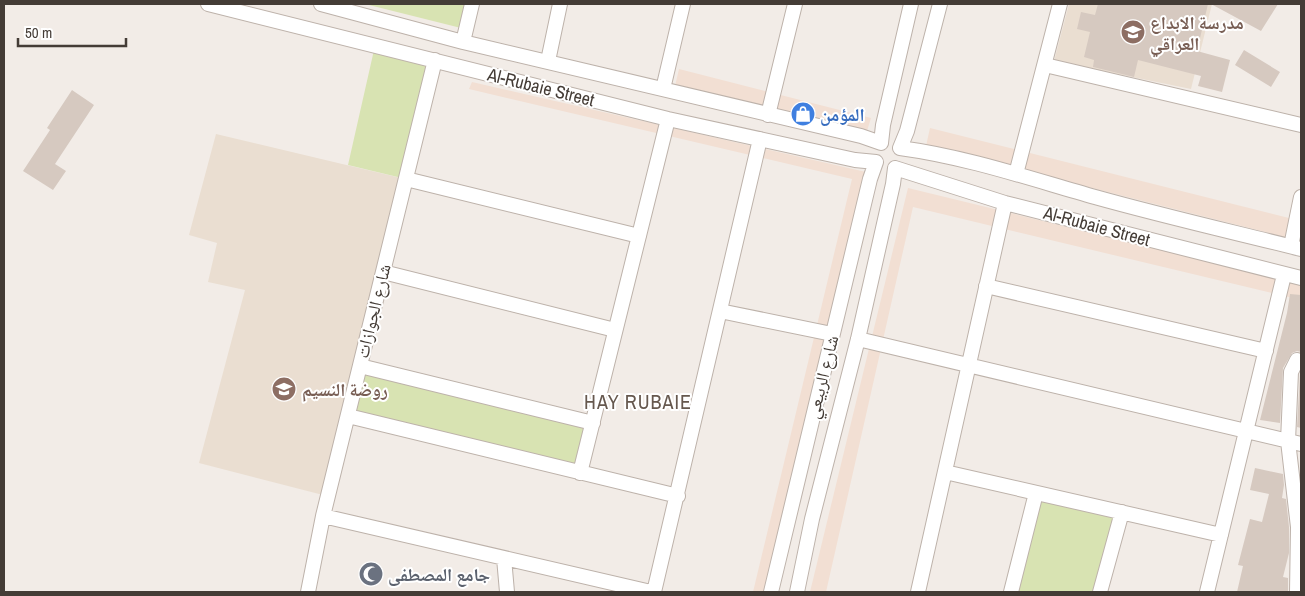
<svg xmlns="http://www.w3.org/2000/svg" width="1305" height="596" font-family="'Archivo Narrow','Noto Naskh Arabic',sans-serif">
  <style>
    .commercial { fill: #f2dfd3 }
    .education { fill: #eaded1 }
    .green { fill: #d8e3b2 }
    .building { fill: #d6c9c0 }
    .lines { fill: none; stroke-linecap: round; stroke-linejoin: round }
    .minor-casing { stroke: #bdb2aa; stroke-width: 16 }
    .minor { stroke: #fff; stroke-width: 14 }
    .labels { text-anchor: middle; dominant-baseline: central; stroke-width: 4; stroke-linejoin: round; paint-order: stroke }
    .education-label { font-size: 18px; font-weight: bold; fill: #785e54; stroke: #fff; text-anchor: start }
    .street-label { font-size: 18px; fill: #443c36; stroke: #fff }
    .shop-label { font-size: 18px; font-weight: bold; fill: #366cbe; stroke: #fff; text-anchor: start }
    .worship-label { font-size: 18px; font-weight: bold; fill: #5b616d; stroke: #fff; text-anchor: start }
    .quarter-label { font-size: 20px; letter-spacing: 1px; fill: #66584e; stroke: #fff }
  </style>
  <rect width="100%" height="100%" fill="#f2ece7"/>
  <!-- commercial -->
  <path class="commercial" d="M679,69L871,118L867,131L675,86Z
    M472,82L866,172L767,592H753L852,179L469,89Z
    M930,128L1301,221V241L926,146Z
    M908,188L1301,284V300L913,207L826,592H810Z"/>
  <!-- education -->
  <path class="education" d="M1069,4H1212L1191,89L1054,61Z
    M216,134L401,178L323,495L199,463L245,290L208,282L217,243L189,235Z"/>
  <!-- green -->
  <path class="green" d="M365,4H466L461,28Z
    M374,50L435,60L406,179L348,165Z
    M360,366L593,423L580,473L348,416Z
    M1036,493L1122,512L1100,592H1011Z"/>
  <!-- building -->
  <path class="building" d="M1098,4H1208L1197,51L1230,60L1222,92L1198,86L1201,76L1138,60L1134,77L1093,67L1094,60L1084,57L1090,32L1077,29L1081,12L1095,15Z
    M1211,4H1278L1261,31Z
    M1244,50L1280,72L1271,87L1235,65Z
    M72,90L94,105L55,164L66,171L53,190L23,171L50,130L47,128Z
    M1290,294L1301,295V352L1297,351L1292,353L1283,368L1280,423L1260,420L1287,313Z
    M1301,371V428L1297,427L1300,374Z
    M1255,468L1283,474L1284,485L1282,498L1286,499L1289,527V553L1283,577L1288,578V592H1237L1243,566L1238,565L1250,519L1262,522L1269,494L1250,490Z"/>
  <g class="lines">
    <defs>
      <path id="minor" d="M208,4L668,119L855,160L876,162L870,179L771,592
        M321,4L463,42L861,136L881,143L883,125L911,4
        M940,4L907,131L900,148C967,157 1031,179 1095,197C1163,216 1233,232 1301,249
        M463,42L472,4
        M548,61L560,4
        M1045,65L1301,125
        M663,89L683,4
        M768,115L795,4
        M1016,174L1060,4
        M406,179L639,236
        M1291,246L1301,197
        M383,272L615,330
        M986,286L1266,351
        M720,311L832,334
        M858,339L1301,444
        M360,366L593,423
        M348,416L678,496
        M945,472L1221,535
        M580,473L668,119
        M323,516L651,592
        M504,558L507,592
        M308,592L323,516L435,60
        M654,592L760,139
        M797,592L812,519L858,339L893,184L895,168L1005,203L1301,278
        M918,592L1005,203
        M1011,592L1036,493
        M1100,592L1122,512
        M1207,592L1284,275
        M1297,592L1298,527L1288,441L1291,372L1297,360"/>
    </defs>
    <!-- minor casing -->
    <use href="#minor" class="minor-casing"/>
    <!-- minor -->
    <use href="#minor" class="minor"/>
  </g>
  <!-- icons -->
  <defs>
    <symbol id="school-disc" viewBox="-11 -11 22 22"><circle r="9.5" fill="#8d6e63" stroke="#fff"/><path d="M0-5L7-2L0 1L-7-2ZM-4 1L0 2.5L4 1V4Q0 6-4 4Z" fill="#fff"/></symbol>
    <symbol id="shop-disc" viewBox="-11 -11 22 22"><circle r="9.5" fill="#3f7fe0" stroke="#fff"/><path d="M-5-2.5h2.3a2.7 3.5 0 0 1 5.4 0H5L5.5 6h-11ZM-1.5-2.5h3a1.5 2.3 0 0 0-3 0Z" fill="#fff"/></symbol>
    <symbol id="mosque-disc" viewBox="-11 -11 22 22"><circle r="9.5" fill="#6b7280" stroke="#fff"/><path d="M3.5-4.9A6 6 0 1 0 3.5 4.9A5 5 0 1 1 3.5-4.9Z" fill="#fff"/></symbol>
  </defs>
  <g fill-rule="evenodd">
    <use href="#school-disc" x="1119" y="18" width="28" height="28"/>
    <use href="#shop-disc" x="789" y="100" width="28" height="28"/>
    <use href="#school-disc" x="270" y="375" width="28" height="28"/>
    <use href="#mosque-disc" x="357" y="560" width="28" height="28"/>
  </g>
  <g class="labels">
    <!-- education labels -->
    <g class="education-label">
      <text x="1150" y="22">مدرسة الابداع<tspan x="1150" dy="21">العراقي</tspan></text>
      <text x="302" y="389">روضة النسيم</text>
    </g>
    <!-- street labels -->
    <g class="street-label">
      <text transform="translate(541 87) rotate(14)">Al-Rubaie Street</text>
      <text transform="translate(1097 226) rotate(15)">Al-Rubaie Street</text>
      <text transform="translate(373 311) rotate(-76)">شارع الجوازات</text>
      <text transform="translate(822 377) rotate(-76)">شارع الربيعي</text>
    </g>
    <!-- shop labels -->
    <g class="shop-label">
      <text x="820" y="114">المؤمن</text>
    </g>
    <!-- worship labels -->
    <g class="worship-label">
      <text x="388" y="574">جامع المصطفى</text>
    </g>
    <!-- quarter labels -->
    <g class="quarter-label">
      <text x="638" y="401">HAY RUBAIE</text>
    </g>
  </g>
  <!-- border -->
  <rect width="1305" height="596" fill="none" stroke="#443c36" stroke-width="10"/>
  <!-- scale -->
  <path d="M18 38v8h108v-8" fill="none" stroke="#443c36" stroke-width="2.5"/>
  <text x="25" y="38" font-size="15" fill="#443c36" stroke="#ffffff" stroke-width="4" paint-order="stroke">50 m</text>
</svg>
